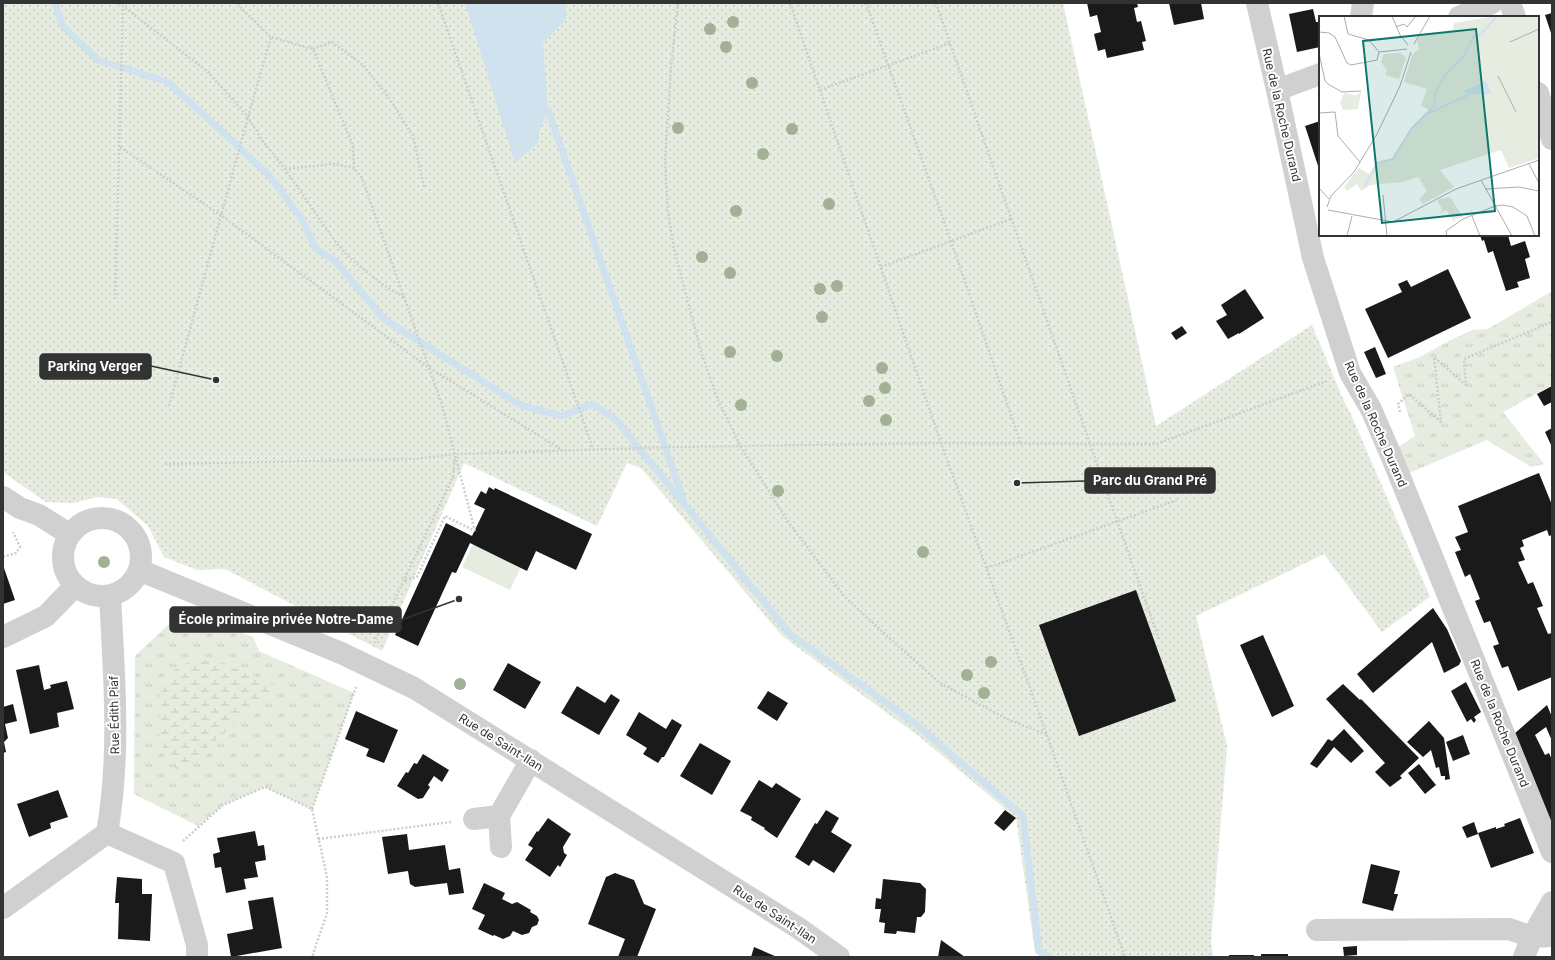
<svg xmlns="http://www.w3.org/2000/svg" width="1555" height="960" font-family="Inter,sans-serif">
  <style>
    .grass { fill: url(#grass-tufts) }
    .wetland { fill: url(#wetland-marsh) }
    .park { fill: url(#park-dots) }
    .garden { fill: #e6ecdf }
    .water { fill: #cfe2ee }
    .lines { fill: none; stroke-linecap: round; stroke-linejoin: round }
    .stream { stroke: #cfe2ee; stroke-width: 7 }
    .building { fill: #1a1a1a }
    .path { stroke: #cdcdcd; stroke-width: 2.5; stroke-dasharray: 2 2; stroke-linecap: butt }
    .minor { stroke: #d0d0d0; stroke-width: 22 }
    .tree { fill: #a2b095 }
    .labels { text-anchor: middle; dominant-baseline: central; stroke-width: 4; stroke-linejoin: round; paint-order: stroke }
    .street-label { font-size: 12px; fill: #333; stroke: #fff }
    .inset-river { fill: none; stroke: #cfe2ee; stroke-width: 2 }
    .inset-road { fill: none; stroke: #adadad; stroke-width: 1 }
    .view { fill: #0f766e; fill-opacity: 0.15; stroke: #0f766e; stroke-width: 2 }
    .inset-edge { fill: none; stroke: #333; stroke-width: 2 }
    .leader { fill: none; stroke: #333; stroke-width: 1.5 }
    .callout-dot { fill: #333; stroke: #fff; stroke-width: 1.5 }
    .callout { fill: #333; stroke: #333; stroke-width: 1.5 }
    .callout-label { font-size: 13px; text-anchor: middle; font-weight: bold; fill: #fff }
  </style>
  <defs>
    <pattern id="grass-tufts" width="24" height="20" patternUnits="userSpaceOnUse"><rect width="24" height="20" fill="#e6ecdf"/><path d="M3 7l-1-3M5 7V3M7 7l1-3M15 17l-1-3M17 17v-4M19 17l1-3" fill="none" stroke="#c6cbc0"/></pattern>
    <pattern id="wetland-marsh" width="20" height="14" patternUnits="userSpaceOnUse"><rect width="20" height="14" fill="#e6ecdf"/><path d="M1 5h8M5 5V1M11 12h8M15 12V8" fill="none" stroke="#c6cbc0"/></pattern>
    <pattern id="park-dots" width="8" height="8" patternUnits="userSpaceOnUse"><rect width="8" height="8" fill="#e6ecdf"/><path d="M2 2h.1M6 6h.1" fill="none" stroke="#c6cbc0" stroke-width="1.8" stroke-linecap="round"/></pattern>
  </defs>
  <rect width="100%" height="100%" fill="#fff"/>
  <!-- grass -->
  <path class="grass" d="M1552,291V385L1503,412L1544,464L1531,467L1487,440L1407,474L1397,448L1415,436L1393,367L1420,357L1449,341L1472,330L1488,329Z
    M184,610L253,637L259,651L354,693L312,809L265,787L223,805L198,826L134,794L135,656Z"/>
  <!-- wetland -->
  <path class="wetland" d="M194,659L221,662L278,686L178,773L159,740L160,695L171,672Z"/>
  <!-- park -->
  <path class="park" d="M3,3H1063L1156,426L1312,325L1344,401L1350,412L1430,597L1382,632L1324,554L1196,616L1227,746L1211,941L1213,957H1041L1035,952L1016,818L921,738L782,636L641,468L627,463L597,526L464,463L382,651L225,569L197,570L164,557L148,526L117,499L97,497L73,503L46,502L3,472Z"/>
  <!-- garden -->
  <path class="garden" d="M475,540L523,563L510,590L462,567Z"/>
  <!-- water -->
  <path class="water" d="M465,3H566V19L543,43L548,110L539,132L538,143L515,163Z"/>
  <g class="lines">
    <!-- stream -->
    <path class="stream" d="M55,3L62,25L98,60L168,82L269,175L303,221L315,248L336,262L384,319L520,405L562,416L593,404L616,420L790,634L912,721L1023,816L1039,951L1048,957
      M548,110L683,498"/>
  </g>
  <!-- building -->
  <path class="building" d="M1087,3H1137L1138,7L1134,8L1137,22L1141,21L1146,41L1142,42L1144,50L1107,58L1105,49L1098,51L1094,34L1101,32L1097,15L1090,17Z
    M1169,3H1201L1204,19L1174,25Z
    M1313,9L1316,22H1320V47L1297,52L1289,14Z
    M1552,13V36L1545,15Z
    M1320,121V172L1305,126Z
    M1480,235H1508L1511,246L1525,241L1530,257L1525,259L1530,278L1517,282L1519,287L1506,291L1493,251L1488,253L1484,240L1482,241Z
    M1448,269L1471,318L1388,358L1365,309L1402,292L1398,284L1407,280L1411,287Z
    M1245,289L1264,318L1239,334V333L1228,339L1216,321L1227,315L1221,305Z
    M1182,326L1187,333L1176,340L1171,333Z
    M1375,347L1386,374L1376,378L1364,352Z
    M1552,386V402L1544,406L1537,394Z
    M1552,428V447L1545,432Z
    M1539,473L1552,505V535L1549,536L1547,530L1522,540L1524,546L1520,548L1525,560L1518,562L1528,584L1533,582L1543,606L1537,608L1548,634L1552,633V677L1518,691L1508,666L1502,668L1493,646L1499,644L1490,621L1484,623L1475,601L1480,599L1470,574L1465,577L1455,552L1461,550L1455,537L1468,532L1458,506Z
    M489,487L494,490L495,488L592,534L576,570L536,551L527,571L470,543L456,573L452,572L418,646L395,635L446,523L472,536L485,509L474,504L481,491L486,494Z
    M3,565L15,600L3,604Z
    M1136,590L1176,701L1079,736L1039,625Z
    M1433,608L1447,629L1461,661L1459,665L1444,673L1432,642L1373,693L1357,674Z
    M1263,635L1294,706L1272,717L1240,645Z
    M508,663L541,682L525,709L493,690Z
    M39,665L44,690L51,688L50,685L67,681L74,709L57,713L59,727L30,734L16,670Z
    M1466,682L1481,712L1474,717L1476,720L1474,723L1471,719L1467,722L1451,691Z
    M1343,684L1360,700L1361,699L1419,758L1400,776L1402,778L1390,787L1375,772L1385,763L1326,699Z
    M577,686L605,703L611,694L620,700L599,735L561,713Z
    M768,691L788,703L777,721L757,708Z
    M13,704L17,721L5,724L8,738L4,742L6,752L3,753V707Z
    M1547,705L1552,717V741L1546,727L1535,735L1545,755L1549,753L1552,760V824L1514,734Z
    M356,711L398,730L384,763L366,756L369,749L345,739Z
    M639,712L666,729L672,719L682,725L664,757H662L658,763L643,754L647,748L626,735Z
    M1429,721L1444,738L1450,779L1445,780V776H1441L1439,767L1436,768L1431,750L1423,757L1407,742Z
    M1344,729L1364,751L1351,763L1334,747L1317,768L1310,764L1328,739L1332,741Z
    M1463,735L1470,754L1453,761L1446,742Z
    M700,743L731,761L712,795L680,776Z
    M423,754L449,770L442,782L434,776L428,785L430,787L423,798L418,799L397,786L406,772L408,773L414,763L417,764Z
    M1419,764L1436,785L1425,794L1408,773Z
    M759,780L772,788L776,783L801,799L777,838L764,829L765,828L751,820L752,817L740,811Z
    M58,790L68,817L50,823L51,828L29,837L17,804Z
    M826,810L839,818L831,832L852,845L834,873L813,860L809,866L795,857L815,823L817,824Z
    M1005,810L1016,818L1004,831L994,823Z
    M548,818L571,834L563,847L564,853L567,855L560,867L558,865L550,877L525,860L533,848L528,845L537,831L538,832Z
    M1520,818L1534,853L1491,868L1478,833L1496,827V829L1505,826L1504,824Z
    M1474,822L1478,834L1467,838L1462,827Z
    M255,831L258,846L264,845L266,860L255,862L258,877L244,879L246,889L226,893L221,867L215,868L213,854L220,852L217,838Z
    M407,834L409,850L445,845L449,870L460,868L464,893L449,895L447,883L415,887L410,884L408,871L388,874L382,837Z
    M1371,864L1400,871L1394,894H1398L1393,911L1362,903Z
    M615,873L634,880L644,904L656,909L637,957H618L625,939L588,924L606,877Z
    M117,877L142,879V894H152L150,941L118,939L119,903H115Z
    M883,879L920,883L926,889L925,912L921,917H917L915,933L897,931L896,934L884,933L885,923L879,922L881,909H875L876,898L881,899Z
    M484,883L505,893L502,899L512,904L517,902L531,910L530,912L537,916L539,920L537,925L532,927L529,933L522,935L513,931L510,936L503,939L494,935L493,936L478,929L485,915L472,909Z
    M273,897L282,948L231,957L227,934L253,929L248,901Z
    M941,940L965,957H938Z
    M1357,946V955L1344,956L1343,947Z
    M754,947L777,957H751Z
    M1261,954H1288V957H1261Z
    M1229,955H1254V957H1229Z"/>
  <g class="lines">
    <!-- path -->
    <path class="path" d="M119,3L208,72L248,117L262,140L285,169L337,244L350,258L378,281L391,290L405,297
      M239,3L241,8L271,37L313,49L353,146L354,168
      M438,3L593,449
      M678,3L671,67L665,162L668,212L674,249L702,355L718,400L741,447L789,523L845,597L896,644L940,683L1005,718L1047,735
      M790,3L941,443L1047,735L1125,957
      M866,3L951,241L1021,444
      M936,3L1117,521L1159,639
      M313,49L332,42L363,65L390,99L413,136L424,187
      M820,90L950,43
      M120,147L222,216L428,367L562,450
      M285,169L334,164L354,168L362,178L442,405L475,531
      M881,267L1011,219
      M115,299L123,7
      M169,406L248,117L271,37
      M1400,412L1398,404L1409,394L1441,422L1434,357L1466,385L1464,359L1552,322
      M165,464L415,459L455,454L675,447L941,443L1156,444L1327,381
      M3,557L16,553L20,547L13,532
      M987,568L1177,500
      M405,580L417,577L445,516L475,531
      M374,643L453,477L455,456
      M312,809L356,687
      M318,839L451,822
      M183,841L223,805L265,787L312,809L327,877V913L312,957"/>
    <!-- minor -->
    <path class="minor" d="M1257,3L1277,90L1313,258L1350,373L1371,409L1393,460L1552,852
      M1510,3L1515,17
      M1361,17L1363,3
      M1459,17L1492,3
      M1277,90L1320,74
      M1538,93L1552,139
      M3,497L20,508L39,515L69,534
      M63 557a39 39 0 1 1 78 0a39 39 0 1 1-78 0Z
      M139,570L341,653L414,688L797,927L839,957
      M3,637L46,616L75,586
      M474,819L499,816
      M107,833L174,863L197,945V957
      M501,847L499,816L531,760
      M3,908L107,833C121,754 114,675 110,596
      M1317,930L1509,929L1532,937L1552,936
      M1524,957L1532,937L1552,902"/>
  </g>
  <!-- trees -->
  <g class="tree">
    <circle cx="733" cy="22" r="6"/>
    <circle cx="710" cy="29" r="6"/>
    <circle cx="726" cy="47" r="6"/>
    <circle cx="752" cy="83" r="6"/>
    <circle cx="678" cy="128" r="6"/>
    <circle cx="792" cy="129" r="6"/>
    <circle cx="763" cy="154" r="6"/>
    <circle cx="829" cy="204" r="6"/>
    <circle cx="736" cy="211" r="6"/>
    <circle cx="702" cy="257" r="6"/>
    <circle cx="730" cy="273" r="6"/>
    <circle cx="837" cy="286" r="6"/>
    <circle cx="820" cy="289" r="6"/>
    <circle cx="822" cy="317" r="6"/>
    <circle cx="730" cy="352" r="6"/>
    <circle cx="777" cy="356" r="6"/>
    <circle cx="882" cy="368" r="6"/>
    <circle cx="885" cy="388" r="6"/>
    <circle cx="869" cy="401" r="6"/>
    <circle cx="741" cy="405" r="6"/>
    <circle cx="886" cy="420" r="6"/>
    <circle cx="778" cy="491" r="6"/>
    <circle cx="923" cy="552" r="6"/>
    <circle cx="104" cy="562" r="6"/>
    <circle cx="991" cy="662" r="6"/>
    <circle cx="967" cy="675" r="6"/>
    <circle cx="460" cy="684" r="6"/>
    <circle cx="984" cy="693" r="6"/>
  </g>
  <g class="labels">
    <!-- street labels -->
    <g class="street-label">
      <text transform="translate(1282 115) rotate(77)">Rue de la Roche Durand</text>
      <text transform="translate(1376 424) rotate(66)">Rue de la Roche Durand</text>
      <text transform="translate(114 715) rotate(-91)">Rue Édith Piaf</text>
      <text transform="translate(1500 723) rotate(68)">Rue de la Roche Durand</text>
      <text transform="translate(501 742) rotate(32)">Rue de Saint-Ilan</text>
      <text transform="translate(775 914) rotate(33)">Rue de Saint-Ilan</text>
    </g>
  </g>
  <!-- overview -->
  <g transform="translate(1319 16)">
    <rect width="220" height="220" fill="#fff"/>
    <path d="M81,37L87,42L80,63L66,59L68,54L62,46L65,38ZM42,76L39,93L24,94L21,87L25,77L37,79ZM131,181L144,201L136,203V207L127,194L121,198L123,193L118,184Z" fill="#e6ecdf"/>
    <path d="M72,41L82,44L80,54L68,43Z" fill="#e6ecdf"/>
    <path d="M176,0H220V142L190,152L182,134L121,154L135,171L104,188L100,183L108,175L99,161L84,166L51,169L42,175L38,168L28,175L25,171L40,152L50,158L58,146L73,142L92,112L110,94L102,89L108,73L85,66L93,39L100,33L98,25L102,18L134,14L135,7Z" fill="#e6ecdf"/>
    <path d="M203,0H220V9L211,13L207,11L202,5ZM192,59L202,81L200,88L195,90L182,63Z" fill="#e6ecdf"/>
    <path d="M167,65L173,78H151L144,75Z" fill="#cfe2ee"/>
    <path class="inset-river" d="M108,98L151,78M46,170L58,147L74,143L92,113L115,90L116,79L124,62L145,40L155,20L162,18L178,0"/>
    <path class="inset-road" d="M25,0L29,18L50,24L60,36L88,33M73,0L81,19L89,29M77,11L85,8L88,11M88,11L97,0M0,16L10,17L16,21L28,47L32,49L58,44L60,36M191,26L220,13M95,28L111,0M0,37L6,65L9,68L23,76L42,75M179,60L197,96M0,97L16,96L19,120L41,146M210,148L220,167M162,164L193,220M0,172L10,183M166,173L200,171L220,175M64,179L68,220M8,191L12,180L35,156L58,118L81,70L92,36M9,194L74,206L137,173L220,144M153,200L161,220M28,220L33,200M128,220L127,215L144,203L176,190L184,189L194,191L208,200L216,220"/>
    <path class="view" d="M157,13L176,195L63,207L44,25Z"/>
    <rect width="220" height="220" class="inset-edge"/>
  </g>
  <!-- callouts -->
  <path class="leader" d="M216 380L151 366M1017 483L1085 481M459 599L401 620"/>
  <g class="callout-dot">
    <circle cx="216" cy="380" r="4"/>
    <circle cx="1017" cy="483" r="4"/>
    <circle cx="459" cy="599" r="4"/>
  </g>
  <g class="callout">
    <rect x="40" y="354" width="111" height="25" rx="4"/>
    <rect x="1085" y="468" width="130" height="25" rx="4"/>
    <rect x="170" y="607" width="231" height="25" rx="4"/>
  </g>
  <g class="callout-label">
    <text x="95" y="371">Parking Verger</text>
    <text x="1150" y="485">Parc du Grand Pré</text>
    <text x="286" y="624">École primaire privée Notre-Dame</text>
  </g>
  <!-- border -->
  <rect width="1555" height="960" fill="none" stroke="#333333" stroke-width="8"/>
</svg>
